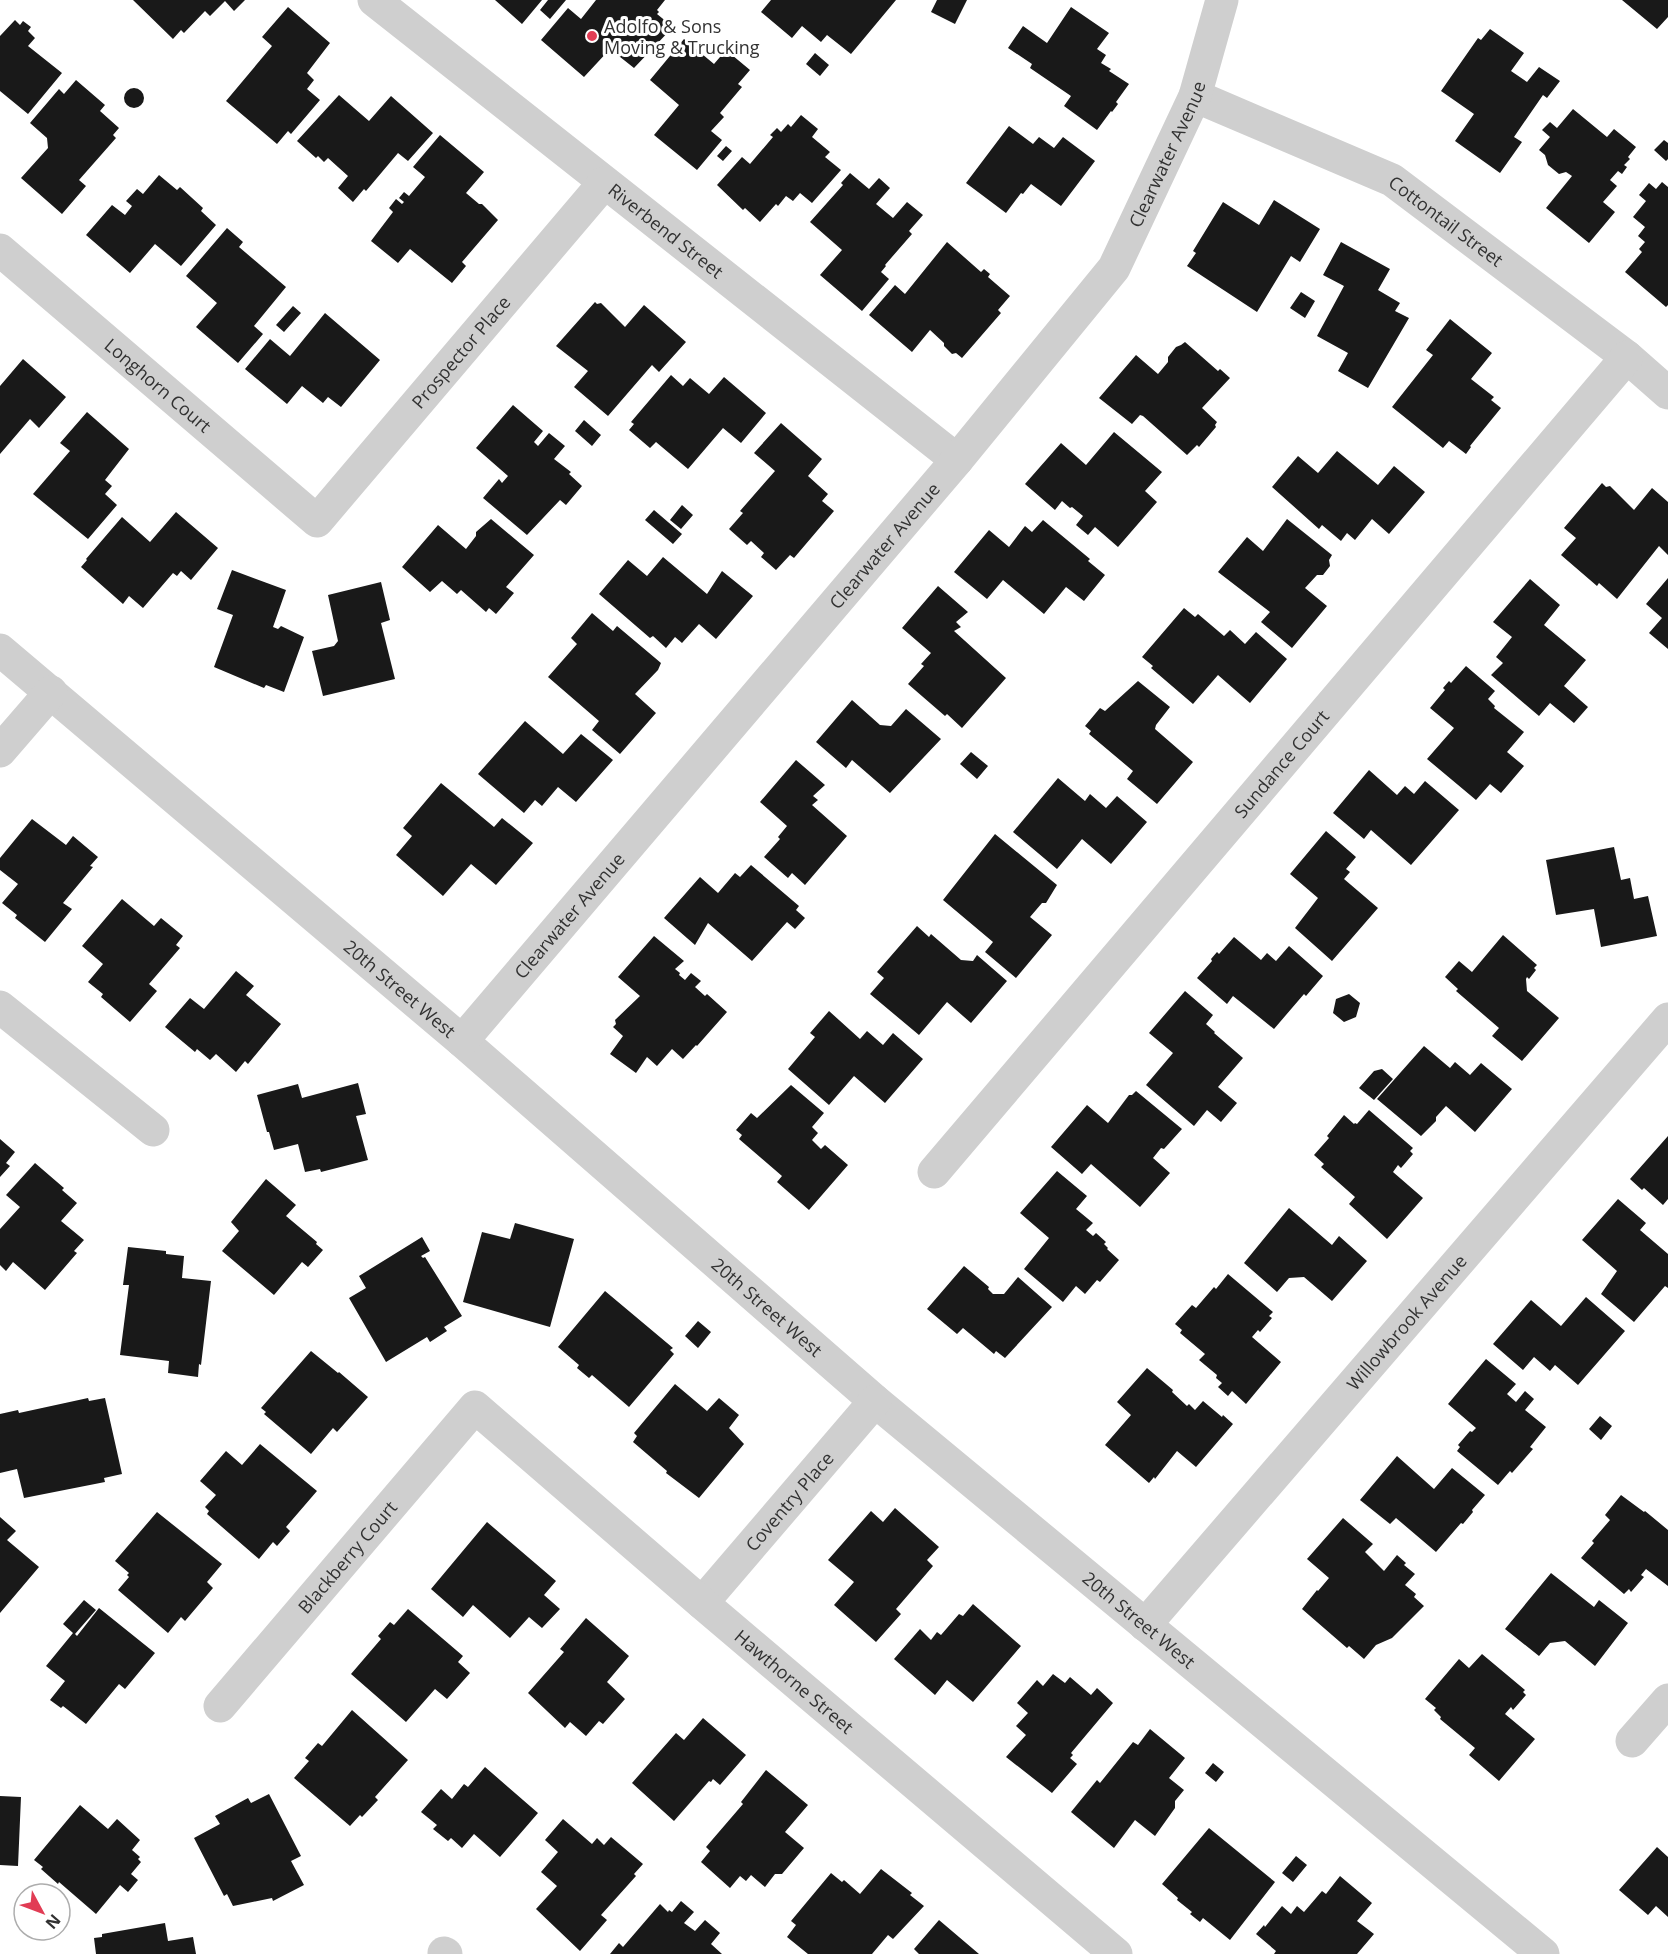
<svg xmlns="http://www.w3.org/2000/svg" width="1668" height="1954" font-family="'Open Sans',sans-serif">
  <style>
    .building { fill: #191919 }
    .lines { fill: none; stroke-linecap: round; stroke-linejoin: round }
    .minor { stroke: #cfcfcf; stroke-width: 33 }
    .poi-dot { fill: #e13c54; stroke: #fff; stroke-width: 2 }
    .labels { text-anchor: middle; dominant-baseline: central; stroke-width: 6; stroke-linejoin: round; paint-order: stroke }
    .poi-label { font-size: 18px; fill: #323232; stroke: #fff; text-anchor: start }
    .street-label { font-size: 18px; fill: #323232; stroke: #fff }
  </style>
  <rect width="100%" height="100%" fill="#fff"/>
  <!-- building -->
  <path class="building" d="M133,0H245L234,11L225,1L210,16L205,11L184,33L181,30L173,39Z
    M495,0H542L522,24Z
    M548,0H566L550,19L540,10Z
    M596,0H665L657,10L659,12L657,14L673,27L634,68L610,49L584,77L541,40L568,8L581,19Z
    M771,0H896L851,54L827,35L821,42L802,26L792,38L761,12Z
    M937,0H967L955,24L931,12Z
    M1622,0H1668V17L1657,29Z
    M288,7L330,43L307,73L314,80L307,89L320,100L291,134L288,131L277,144L226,101L272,46L262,37Z
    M1071,7L1109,33L1097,49L1106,55L1101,63L1111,69L1109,71L1129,84L1116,102L1118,104L1112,112L1111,111L1097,130L1064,106L1071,96L1030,68L1032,64L1008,48L1023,26L1047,43Z
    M15,20L20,25L23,21L31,27L28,31L35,38L28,46L62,73L28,114L0,91V36Z
    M1490,29L1524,53L1511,71L1527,82L1539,67L1560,81L1547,98L1543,95L1514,137L1522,142L1500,173L1455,141L1474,114L1441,91L1478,38L1481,40Z
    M684,39L714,64L726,50L750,70L738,84L742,87L720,113L724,117L711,131L722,140L697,170L654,135L679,105L650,80Z
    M815,53L829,65L820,76L806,64Z
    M76,80L105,105L100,111L119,128L113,135L116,138L79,180L86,186L62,214L21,178L48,148L47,138L30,123L59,89L64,94Z
    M124 98a10 10 0 1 1 20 0a10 10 0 1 1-20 0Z
    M339,95L369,121L391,96L433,133L408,161L398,153L366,191L364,189L353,202L338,188L348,176L328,158L324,162L318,156L316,158L297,141Z
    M1573,109L1607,137L1614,129L1636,147L1628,157L1630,159L1624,165L1627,167L1622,174L1618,171L1610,180L1617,186L1603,202L1615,212L1589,243L1546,208L1572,176L1566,172L1559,174L1548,165L1545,155L1539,150L1550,137L1542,130L1550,122L1557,128Z
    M801,115L818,129L812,137L830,152L825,157L841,170L812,203L800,193L793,201L786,196L778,206L776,204L760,222L745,208L743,210L717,185L742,157L750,164L773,137L770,135L777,128L781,132L788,124L791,127Z
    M1009,126L1033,144L1039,137L1054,148L1063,137L1095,161L1061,206L1031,184L1023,194L1021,193L1006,213L966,183Z
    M440,135L484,172L466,193L479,204H482L498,220L462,262L466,266L452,283L410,249L398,263L371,241L393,212L389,208L396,199L402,204L404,202L399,198L404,192L409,196L425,177L413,167Z
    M1664,140L1668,143V159L1666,161L1654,150Z
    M726,146L732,151L723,161L717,156Z
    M850,173L869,189L879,178L890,188L876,204L893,218L907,202L923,215L909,231L912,234L885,265L886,266L881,272L889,279L862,311L820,275L842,250L810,222L843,185L841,183Z
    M159,175L177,190L180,187L203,208L201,211L216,225L181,266L155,244L130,273L86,235L112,205L125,215L132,206L126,201L137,189L143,194Z
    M1662,182L1668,187V305L1666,307L1625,272L1642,252L1639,249L1645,242L1638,236L1645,227L1633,217L1646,201L1639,195L1649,183L1656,189Z
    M1274,200L1320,229L1300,262L1291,256L1257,312L1187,266L1196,253L1193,251L1223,202L1259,225Z
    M227,228L243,242L239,247L286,287L254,326L263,334L238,363L196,327L217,303L186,276Z
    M947,242L981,272L984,269L990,274L988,277L1010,296L998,310L1001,313L962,358L956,353L952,354L944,346V343L930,330L912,352L869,315L895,285L905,294Z
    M1341,242L1390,269L1378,290L1400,303L1395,311L1409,318L1368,388L1338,371L1348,353L1317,336L1344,286L1323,275Z
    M1301,292L1315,301L1305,318L1290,308Z
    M595,302L597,304L601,303L625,327L644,305L686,342L659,372L652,365L608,416L574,387L588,371L556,346Z
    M293,306L301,313L284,332L276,325Z
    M325,313L380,360L341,407L328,397L323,403L302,386L287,404L245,369L270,339L290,356Z
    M1450,319L1492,353L1471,379L1494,397L1491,400L1501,408L1470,446L1471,447L1466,454L1449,441L1443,448L1392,407L1433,355L1426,350Z
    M1185,342L1218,371L1220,369L1230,378L1202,408L1217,422L1215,425L1216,427L1199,447L1197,445L1187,455L1143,416L1140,415L1132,424L1099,398L1136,355L1158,374L1168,362V357L1176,347L1181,345Z
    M23,359L66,397L39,428L30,419L0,454V386Z
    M671,375L683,386L690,378L709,394L724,377L766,413L741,443L723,428L688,469L656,442L650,448L629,430L634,424L631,422Z
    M513,405L543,431L534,442L538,446L549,433L565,446L554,459L571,472L569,474L582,486L566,505L560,500L527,535L483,498L499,479L502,483L508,476L476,448Z
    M87,412L129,449L105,480L112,486L105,494L117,505L88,539L33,494L70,451L60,443Z
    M584,420L601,435L592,446L575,431Z
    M781,423L822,459L808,476L828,494L822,501L834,511L794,558L790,555L776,570L761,557L764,553L751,541L747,545L729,529L743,513L740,511L775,471L754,453Z
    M1114,432L1162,472L1145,491L1157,502L1118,547L1095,527L1088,535L1076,525L1083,516L1072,507L1070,508L1062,501L1055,510L1025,484L1061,443L1086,465Z
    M1337,451L1378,485L1394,466L1425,492L1389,534L1372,519L1355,540L1347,533L1341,541L1322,525L1319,529L1272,487L1298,456L1318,473Z
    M1602,483L1606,487L1610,486L1634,510L1652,488L1668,502V555L1659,546L1617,599L1599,583L1597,586L1561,555L1576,538L1564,528Z
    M682,505L693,515L681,529L670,520Z
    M654,510L682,534L673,544L645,520Z
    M176,512L218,548L191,580L181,571L177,576L173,573L143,608L129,596L123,604L81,567L87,560L86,559L122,517L150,542Z
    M491,519L534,555L506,587L514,593L496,614L489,608L486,612L461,590L457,594L442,581L430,592L402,567L438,525L466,549L476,536V532Z
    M1287,519L1332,555L1329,560L1330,566L1323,575H1317L1305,588L1327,606L1292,648L1261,622L1270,612L1218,572L1247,537L1263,551Z
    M1043,520L1090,559L1088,561L1105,575L1084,601L1066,587L1044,614L1003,580L987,599L954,572L989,530L1009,547L1025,526L1032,532Z
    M663,557L707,594L722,571L753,596L716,639L699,624L682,643L675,637L666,648L653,636L650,638L599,594L628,560L647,576Z
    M232,570L286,590L273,627L278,629L281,626L304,637L284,692L266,685L264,688L214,667L233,615L217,609Z
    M1668,578V649L1649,633L1662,618L1646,604Z
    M1530,579L1560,605L1544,625L1586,660L1564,686L1588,707L1574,723L1550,703L1539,716L1491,675L1503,663L1496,657L1512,637L1493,622Z
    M381,582L390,620L381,623L395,679L323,696L312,651L334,646L338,641L328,595Z
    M938,586L968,612L956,622L961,627L954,631L1006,678L962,728L947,714L945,716L908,684L924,666L921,664L931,653L902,628Z
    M1184,608L1195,617L1198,614L1224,636L1230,630L1245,644L1256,632L1287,659L1250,703L1218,675L1193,704L1151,668L1153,666L1142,657Z
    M592,613L613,631L617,626L661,663L658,670L635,694L656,713L620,754L592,730L599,721L548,677L577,644L571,638Z
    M1466,666L1495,691L1488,699L1495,706L1494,708L1524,732L1507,752L1524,766L1501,793L1490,784L1476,800L1427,759L1454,728L1430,708L1445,690L1443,688L1449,681L1451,683Z
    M1138,681L1170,707L1156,725L1155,729L1193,762L1157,804L1127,779L1133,771L1089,734L1091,731L1085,726L1100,708L1105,711Z
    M852,700L880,725L891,726L906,709L941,739L890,793L852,760L846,768L816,742Z
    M525,721L563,754L581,734L613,760L576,802L558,787L542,806L535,800L524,813L478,774Z
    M971,752L988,766L977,779L960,764Z
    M796,760L825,785L813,796L818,800L812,805L847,836L805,885L792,873L788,878L764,857L780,839L778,837L787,826L760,802Z
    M1369,770L1397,795L1405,786L1414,794L1425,781L1459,810L1411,865L1371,830L1364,839L1333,813Z
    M1058,778L1085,801L1090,794L1106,808L1117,796L1147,822L1111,864L1082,839L1057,869L1013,832Z
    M441,783L494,827L502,818L533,843L496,885L471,864L443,896L396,855L412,836L403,828Z
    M32,819L66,845L73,836L98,857L90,866L93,867L63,903L72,909L45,942L15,918L17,915L2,903L18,884L0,870V858Z
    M1326,831L1356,857L1346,869L1350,872L1344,879L1378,908L1332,961L1295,928L1318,898L1290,874Z
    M995,834L1057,885L1046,903H1042L1030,917L1052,935L1016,978L985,952L993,942L943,900Z
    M1614,847L1621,880L1630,878L1634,899L1648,896L1657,936L1601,947L1594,909L1556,915L1546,860Z
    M751,865L799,906L796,910L805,918L795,929L787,922L752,961L708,923L695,945L664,918L700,877L718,893L735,873L740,877Z
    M122,899L154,926L161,918L183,936L176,945L180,948L149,984L157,991L130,1022L101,997L103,994L88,982L103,964L82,946Z
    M917,926L929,937L931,934L961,960L973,961L977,955L1007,981L971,1023L947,1002L919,1035L870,994L884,978L877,972Z
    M1503,935L1537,965L1534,968L1536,970L1529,979L1527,977L1526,979L1527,991L1559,1018L1522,1061L1492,1036L1499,1028L1456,991L1458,989L1445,977L1459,961L1472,972Z
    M654,936L684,961L675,969L680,973L679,975L685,980L691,973L701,981L695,987L705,996L707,994L727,1012L697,1046L696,1045L683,1059L672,1049L657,1066L647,1057L636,1073L610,1054L623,1036L613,1027L616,1024L615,1020L640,996L618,977Z
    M1234,937L1261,960L1267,953L1276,961L1289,946L1323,976L1306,996L1304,994L1274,1029L1233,996L1227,1004L1197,978L1212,961L1211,959L1217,952L1219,954Z
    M236,971L254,986L246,995L281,1024L248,1064L245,1061L236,1072L216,1054L210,1060L197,1049L195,1052L165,1027L190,998L204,1009Z
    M1185,991L1213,1015L1206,1024L1215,1032L1214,1033L1243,1058L1218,1087L1237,1103L1221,1122L1207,1110L1194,1126L1146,1085L1173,1053L1149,1033Z
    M1349,994L1360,1003L1356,1017L1344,1022L1333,1013L1336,999Z
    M829,1011L860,1039L867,1031L883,1045L893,1033L923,1059L885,1103L854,1076L829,1105L788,1069L815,1037L810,1033Z
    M1424,1046L1450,1068L1455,1062L1470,1075L1481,1063L1512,1089L1475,1132L1446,1106L1436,1117V1121L1421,1136L1377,1099Z
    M1382,1069L1393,1079L1374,1100L1359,1088L1374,1071Z
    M358,1083L366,1114L356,1116L368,1160L321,1172L320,1169L305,1172L298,1144L274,1150L269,1132H267L257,1095L298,1084L302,1098Z
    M791,1085L824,1113L812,1127L818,1133L812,1140L821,1149L825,1145L848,1165L809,1210L777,1182L782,1176L739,1139L742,1135L736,1130L751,1113L757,1118Z
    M1136,1091L1182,1129L1164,1149L1161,1148L1153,1158L1170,1173L1140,1207L1091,1164L1082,1174L1051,1147L1087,1105L1108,1123L1129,1095H1132Z
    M1369,1110L1413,1148L1410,1151L1413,1154L1401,1168L1398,1165L1393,1172L1423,1198L1387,1239L1349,1204L1355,1197L1321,1167L1324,1164L1314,1155L1329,1138L1327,1136L1344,1115L1354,1124L1355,1123L1357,1124Z
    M1668,1136V1199L1663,1205L1644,1188L1642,1190L1630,1179Z
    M0,1139L15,1152L6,1163L10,1166L0,1177Z
    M35,1163L64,1188L62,1190L77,1203L61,1221L84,1240L74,1251L77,1253L45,1290L13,1262L6,1271L0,1265V1229L20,1207L6,1195Z
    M1057,1171L1087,1196L1076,1209L1093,1223L1086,1230L1093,1236L1096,1233L1106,1242L1104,1244L1108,1248L1107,1249L1119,1260L1100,1282L1097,1280L1085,1294L1076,1286L1063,1302L1024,1269L1049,1238L1020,1213Z
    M266,1179L296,1205L286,1216L317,1242L316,1244L323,1250L308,1267L302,1262L274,1295L222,1251L239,1231L231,1222Z
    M1618,1199L1646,1223L1640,1230L1668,1254V1288L1665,1286L1634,1322L1601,1294L1617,1271L1582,1240Z
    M1289,1208L1332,1245L1339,1236L1367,1261L1332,1301L1304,1277L1289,1278L1277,1292L1244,1263Z
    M515,1223L574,1239L550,1327L463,1302L482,1232L510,1239Z
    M422,1237L430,1251L421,1256L423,1258L425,1257L462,1316L444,1327L447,1331L430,1342L427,1337L386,1362L349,1298L366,1288L359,1276Z
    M128,1247L166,1251V1254L184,1256L182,1278L211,1281L201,1365L199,1364L198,1377L168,1373L169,1361L120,1355L129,1285H123Z
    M964,1266L989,1287L988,1289L993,1294H1004L1018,1277L1052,1307L1005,1358L996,1351L994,1354L963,1328L957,1334L927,1309Z
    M1228,1274L1273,1312L1269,1316L1272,1318L1260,1332L1258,1330L1252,1337L1281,1362L1246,1404L1232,1391L1228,1396L1218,1387L1222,1383L1216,1378L1217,1375L1199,1360L1205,1354L1180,1333L1182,1330L1175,1324L1192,1305L1196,1308L1214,1287L1216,1289Z
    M605,1291L673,1348L670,1350L674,1354L629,1407L592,1375L589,1378L577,1368L579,1365L558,1347Z
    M1586,1297L1625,1331L1578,1385L1555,1365L1550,1371L1534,1357L1523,1370L1493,1344L1531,1300L1561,1326Z
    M698,1321L711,1332L698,1348L685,1336Z
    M311,1351L338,1373L339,1372L368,1397L337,1432L333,1428L311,1454L264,1414L266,1412L261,1408Z
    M1486,1359L1516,1384L1507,1394L1516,1402L1525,1391L1534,1399L1525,1410L1546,1427L1530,1447L1533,1449L1512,1473L1510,1471L1498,1485L1457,1451L1460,1447L1458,1445L1470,1431L1472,1432L1476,1428L1448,1404Z
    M1147,1368L1173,1390L1172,1392L1187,1406L1189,1404L1195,1410L1203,1401L1222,1417L1223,1415L1233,1424L1196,1467L1177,1451L1155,1479L1154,1477L1149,1483L1105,1445L1131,1415L1117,1402Z
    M675,1384L707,1411L719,1398L739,1415L729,1428L744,1444L699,1498L666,1473L667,1471L633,1442L637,1436L634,1433Z
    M88,1398L89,1401L105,1398L122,1474L104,1478L105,1482L24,1498L17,1469L0,1473V1414L18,1410L19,1413Z
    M1600,1416L1612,1426L1601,1440L1589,1429Z
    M260,1444L317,1491L286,1527L290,1531L277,1546L273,1542L259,1559L207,1514L209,1511L205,1507L216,1495L200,1481L226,1451L242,1465Z
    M1397,1456L1434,1489L1452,1468L1485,1495L1472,1510L1473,1512L1463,1524L1461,1523L1436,1552L1396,1518L1390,1524L1360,1500Z
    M1621,1495L1644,1512L1645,1511L1668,1530V1586L1646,1569L1641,1575L1644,1577L1631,1592L1629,1589L1624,1594L1581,1558L1594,1543L1592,1541L1610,1520L1605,1515Z
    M895,1508L939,1547L927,1560L933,1566L896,1609L901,1614L876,1642L834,1605L854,1582L828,1560L871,1511L883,1522Z
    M157,1512L222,1564L207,1582L213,1588L185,1621L181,1617L168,1633L118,1590L129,1577L127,1575L129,1573L115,1561Z
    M0,1517L16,1531L7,1540L39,1567L0,1613Z
    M1343,1518L1373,1544L1365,1552L1384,1571L1397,1555L1406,1563L1404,1565L1415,1574L1405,1585L1416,1594L1414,1597L1424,1606L1392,1638L1376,1645L1364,1659L1349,1646L1347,1648L1302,1609L1317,1590L1318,1591L1329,1578L1307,1559Z
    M487,1522L556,1581L544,1595L560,1609L542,1628L529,1617L510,1638L473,1605L463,1617L431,1589Z
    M1551,1573L1594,1607L1599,1600L1628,1623L1595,1666L1565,1641L1550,1643L1539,1656L1505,1629Z
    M84,1600L96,1610L75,1634L77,1636L99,1608L155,1653L125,1689L119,1684L86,1724L63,1706L61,1708L50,1700L65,1681L46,1666L73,1633L63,1624Z
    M973,1604L1021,1646L973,1702L947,1680L935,1695L894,1659L920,1629L931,1640L937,1632L941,1635L959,1614L963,1616Z
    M408,1609L463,1656L458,1662L470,1673L447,1699L435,1689L406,1722L351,1674L381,1639L378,1636L390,1622L394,1625Z
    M586,1618L629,1656L607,1682L625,1699L603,1724L599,1721L586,1736L570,1722L565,1728L528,1693L564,1652L560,1649Z
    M1482,1654L1525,1690L1523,1692L1526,1695L1513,1710L1511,1707L1505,1714L1535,1739L1499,1781L1469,1755L1475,1748L1440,1719L1441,1717L1434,1710L1436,1708L1425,1699L1459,1659L1469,1668Z
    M1053,1674L1065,1683L1070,1677L1091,1695L1097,1688L1113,1703L1071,1753L1073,1755L1070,1758L1077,1764L1052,1793L1006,1757L1026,1735L1016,1726L1028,1713L1017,1703L1037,1680L1043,1686Z
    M352,1710L408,1760L375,1797L378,1800L362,1817L360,1815L350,1826L294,1778L309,1761L305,1758L318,1743L322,1746Z
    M703,1718L746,1755L720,1785L713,1779L711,1782L709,1781L674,1821L632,1783L676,1733L684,1740Z
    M1150,1729L1185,1758L1169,1778L1184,1790L1175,1801V1808L1155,1836L1135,1820L1114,1848L1071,1812L1097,1780L1100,1783L1133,1742L1138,1745Z
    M1213,1763L1224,1772L1216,1782L1205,1773Z
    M485,1767L538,1813L500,1857L474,1834L462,1848L451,1838L448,1841L433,1829L437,1825L421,1812L441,1789L452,1799L464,1784L468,1787Z
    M766,1770L808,1805L785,1832L804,1848L782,1874H775L765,1887L751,1875L746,1881L740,1876L730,1888L701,1862L710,1851L706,1847L743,1804L741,1802Z
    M269,1794L301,1856L291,1861L304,1885L273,1901L272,1898L233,1906L227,1894L224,1896L194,1838L220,1824L215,1816L248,1798L251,1803Z
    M0,1796L21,1797L18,1866L0,1865Z
    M80,1805L108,1829L117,1819L140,1840L132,1850L140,1857L138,1859L141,1862L131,1874L138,1880L128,1892L120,1885L96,1914L59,1882L58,1884L41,1869L43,1867L34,1860Z
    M563,1819L592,1844L597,1838L604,1845L611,1837L643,1864L634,1874L636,1876L601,1915L607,1920L580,1951L536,1909L557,1886L541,1872L558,1852L545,1840Z
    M1209,1828L1275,1882L1230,1940L1203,1918L1200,1922L1190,1914L1192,1912L1177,1900L1178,1898L1162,1884Z
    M1657,1847L1668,1857V1917L1656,1906L1648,1915L1619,1890Z
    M1296,1856L1307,1865L1293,1882L1282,1873Z
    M881,1869L912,1893L910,1895L924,1906L893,1939L888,1935L872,1954H808L787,1937L796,1925L791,1921L831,1873L842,1882L844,1880L860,1894Z
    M1340,1876L1372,1903L1357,1921L1374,1934L1357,1954H1274L1276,1951L1256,1934L1264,1925L1265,1927L1282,1906L1291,1914L1297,1906L1304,1912L1322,1891L1326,1894Z
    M681,1901L694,1912L684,1923L695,1931L705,1920L720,1933L711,1944L722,1954H610L619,1943L623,1947L660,1904L668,1912L669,1910L672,1912Z
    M939,1920L979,1954H919L914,1949Z
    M165,1923L168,1941L193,1937L196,1954H96L94,1938L102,1937V1934Z"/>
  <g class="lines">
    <!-- minor -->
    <g class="minor">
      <path id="s1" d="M374,0L957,460"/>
      <path id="s2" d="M1195,96L1392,180L1627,357L1668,393"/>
      <path id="s3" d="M0,250L317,521L604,183"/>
      <path id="s4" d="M0,650L462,1041L875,1401L1543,1954"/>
      <path d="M0,751L51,692"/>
      <path d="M0,1007L153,1130"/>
      <path id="s5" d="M462,1041L957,460L1114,268L1195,96L1222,0"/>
      <path id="s6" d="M934,1172L1627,357"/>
      <path id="s7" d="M702,1603L875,1401"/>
      <path id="s8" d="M1145,1625L1668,1019"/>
      <path id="s9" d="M220,1706L475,1407L702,1603L1116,1954"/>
      <path d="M1632,1741L1668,1700"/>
      <path d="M444,1953L446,1954"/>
    </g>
  </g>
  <!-- markers -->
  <circle class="poi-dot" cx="592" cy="36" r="6"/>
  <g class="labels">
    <!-- poi labels -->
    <g class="poi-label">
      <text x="604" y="26">Adolfo &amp; Sons<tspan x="604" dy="21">Moving &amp; Trucking</tspan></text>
    </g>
    <!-- street labels -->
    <g class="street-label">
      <text stroke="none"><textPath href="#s5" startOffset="1137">Clearwater Avenue</textPath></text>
      <text stroke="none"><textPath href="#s2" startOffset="282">Cottontail Street</textPath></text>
      <text stroke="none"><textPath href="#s1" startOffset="372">Riverbend Street</textPath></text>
      <text stroke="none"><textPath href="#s3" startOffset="639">Prospector Place</textPath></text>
      <text stroke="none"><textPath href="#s3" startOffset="208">Longhorn Court</textPath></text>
      <text stroke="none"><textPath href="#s5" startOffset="651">Clearwater Avenue</textPath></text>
      <text stroke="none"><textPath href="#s6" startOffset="536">Sundance Court</textPath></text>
      <text stroke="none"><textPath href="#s5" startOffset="165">Clearwater Avenue</textPath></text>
      <text stroke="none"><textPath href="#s4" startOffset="524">20th Street West</textPath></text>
      <text stroke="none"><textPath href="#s4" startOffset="1010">20th Street West</textPath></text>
      <text stroke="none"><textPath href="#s8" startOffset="400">Willowbrook Avenue</textPath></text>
      <text stroke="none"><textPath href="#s7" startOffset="134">Coventry Place</textPath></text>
      <text stroke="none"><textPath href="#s9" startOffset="196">Blackberry Court</textPath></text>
      <text stroke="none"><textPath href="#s4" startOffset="1496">20th Street West</textPath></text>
      <text stroke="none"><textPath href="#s9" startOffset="814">Hawthorne Street</textPath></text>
    </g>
  </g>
  <!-- north arrow -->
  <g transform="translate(42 1912) rotate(131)"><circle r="28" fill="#ffffff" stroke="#adadad" stroke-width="1.5"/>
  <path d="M0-4.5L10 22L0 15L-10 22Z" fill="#e13c54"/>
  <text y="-9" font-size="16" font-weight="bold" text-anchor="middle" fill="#323232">N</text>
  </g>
</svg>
